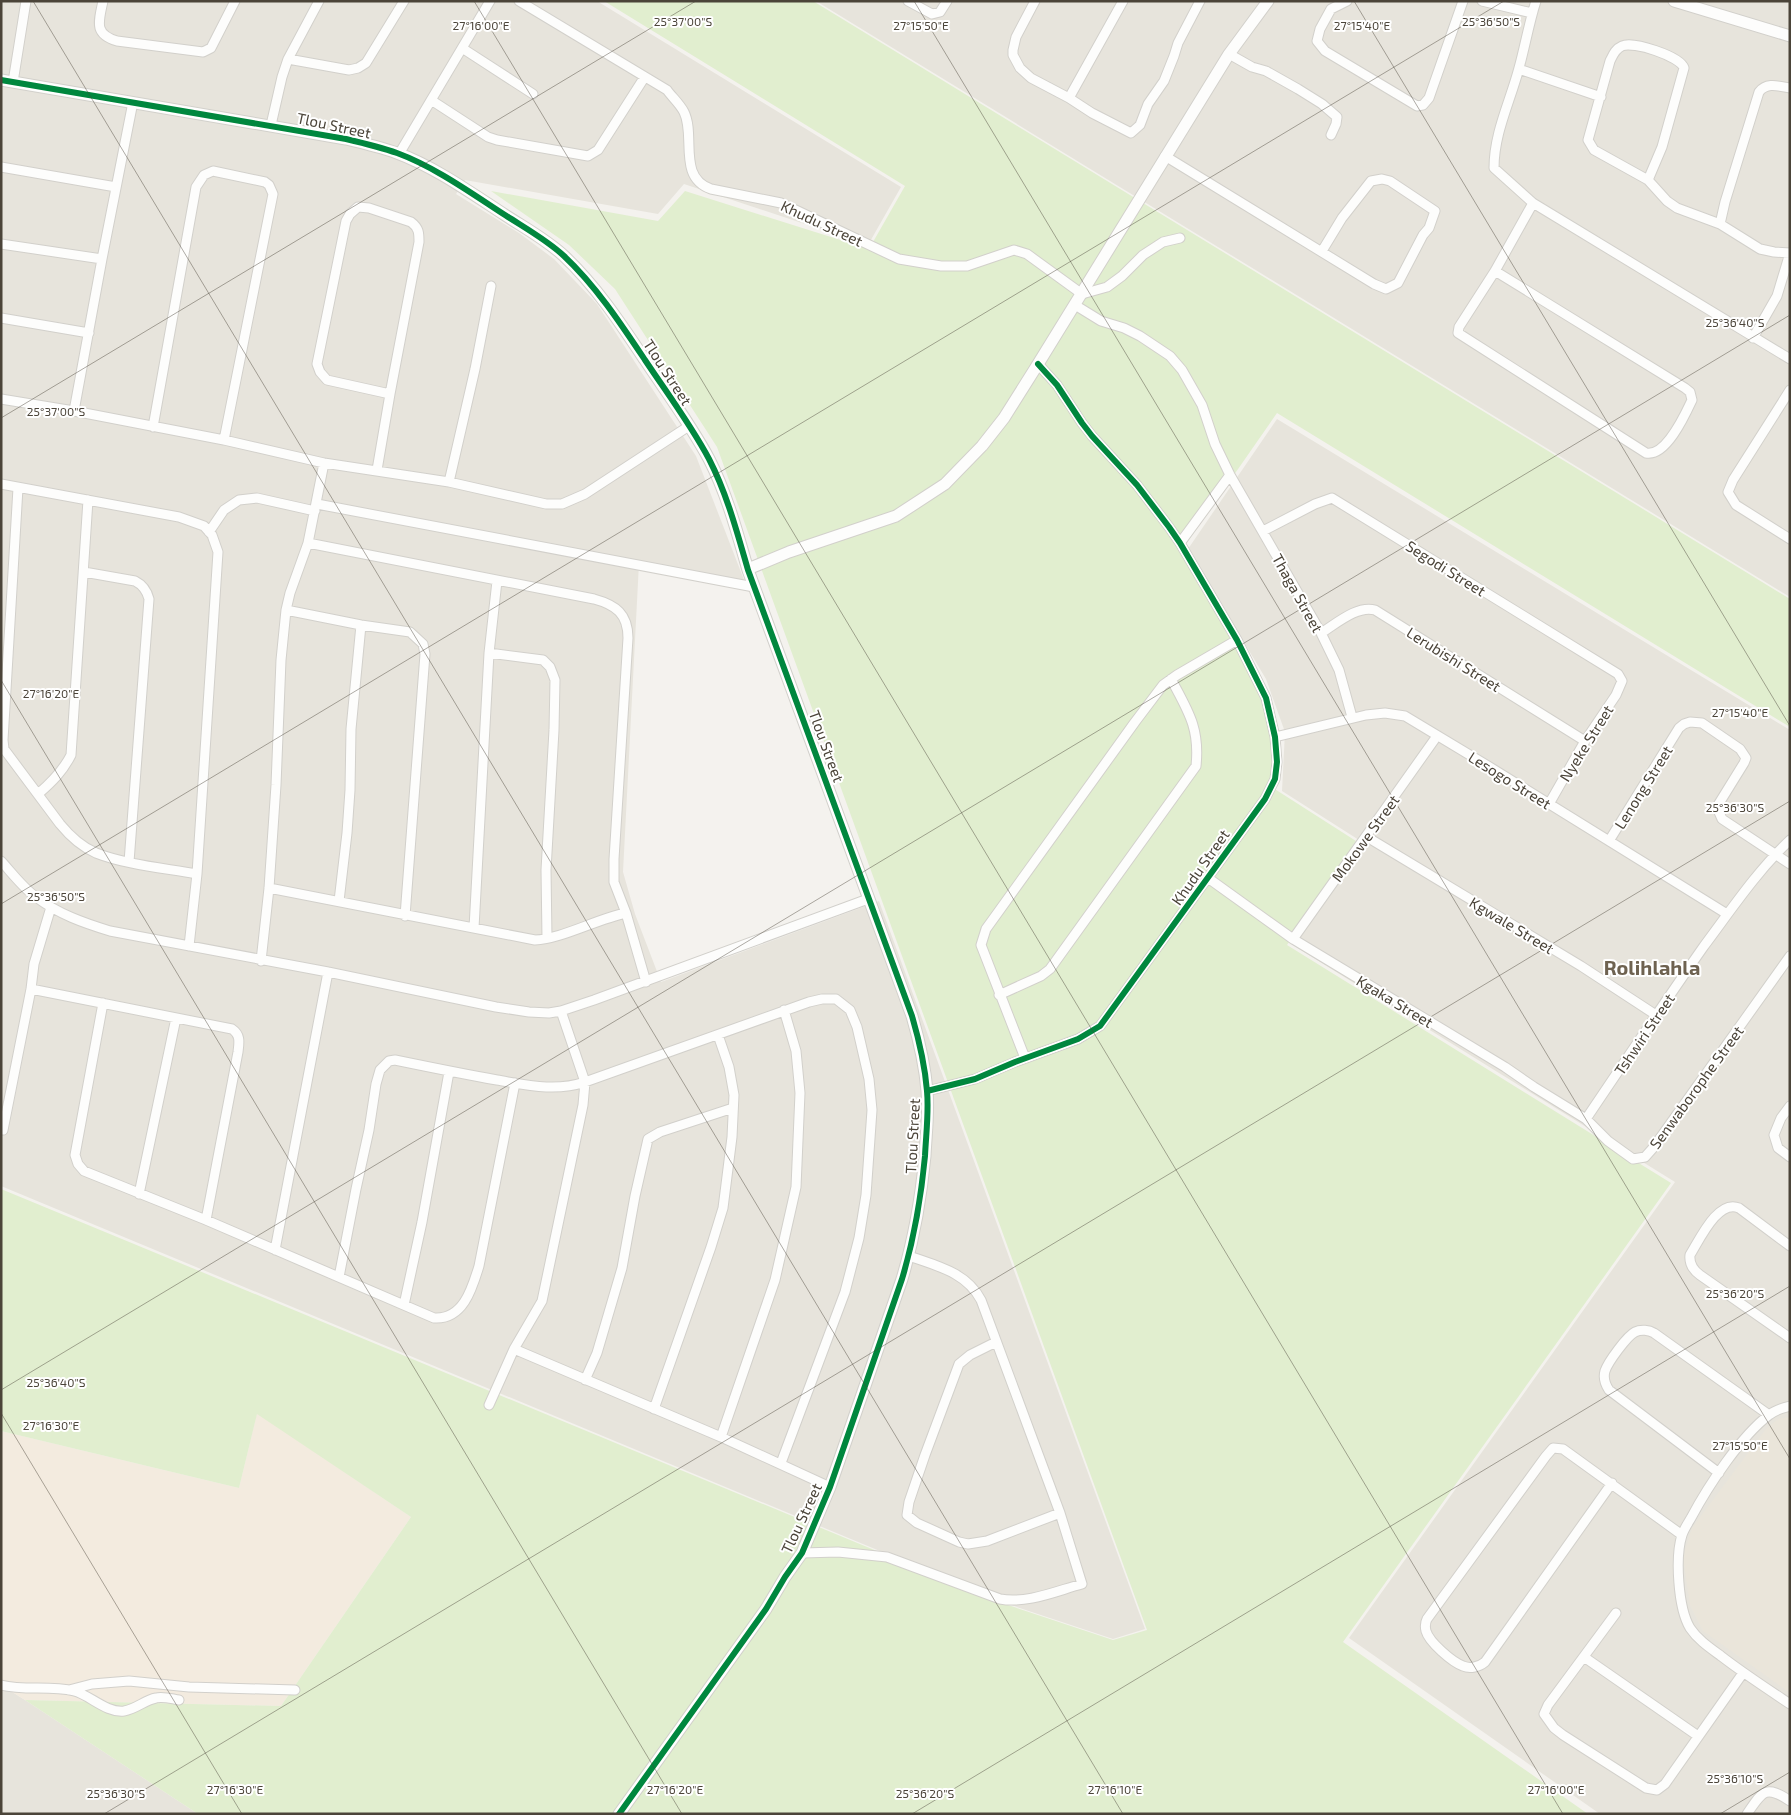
<svg xmlns="http://www.w3.org/2000/svg" width="1791" height="1815" font-family="'Exo 2',sans-serif">
  <style>
    .residential { fill: #e7e4dc }
    .commercial { fill: #f3ebdf }
    .education { fill: #eae5da }
    .green { fill: #e1eecf }
    .lines { fill: none; stroke-linecap: round; stroke-linejoin: round }
    .minor-casing { stroke: #d2d0cb; stroke-width: 11 }
    .tertiary-casing { stroke: #d2d0cb; stroke-width: 13 }
    .minor { stroke: #fdfdfc; stroke-width: 9 }
    .tertiary { stroke: #fdfdfc; stroke-width: 11 }
    .cycleway-casing { stroke: #fff; stroke-width: 9 }
    .cycleway { stroke: #00873e; stroke-width: 6 }
    .ticks { fill: none; stroke: #4b4439; stroke-width: 1; stroke-opacity: 0.45 }
    .labels { text-anchor: middle; dominant-baseline: central; stroke-width: 4; stroke-linejoin: round; paint-order: stroke }
    .street-label { font-size: 15px; fill: #4b4439; stroke: #fff }
    .district-label { font-size: 20px; font-weight: bold; fill: #6e6250; stroke: #fff }
    .ticks-label { font-size: 12px; text-anchor: middle; fill: #4b4439; stroke: #fff; stroke-width: 4; stroke-linejoin: round; paint-order: stroke }
  </style>
  <rect width="100%" height="100%" fill="#f4f2ee"/>
  <!-- residential -->
  <path class="residential" d="M1,1H597L901,187L868,245L684,184L658,214L465,180L456,194L519,233L554,259L597,304L696,456L746,585L639,563L623,872L635,914L661,982L879,901L1145,1629L1113,1639L1005,1603L1,1186Z
    M816,1H1790V597Z
    M1277,419L1790,730V1814H1600L1349,1638L1675,1182L1291,944L1359,840L1282,791L1285,732L1266,679L1188,549Z
    M1,1685L25,1700L198,1814H1Z"/>
  <!-- commercial -->
  <path class="commercial" d="M257,1413L411,1517L281,1706L25,1700L1,1685V1431L239,1488Z"/>
  <!-- education -->
  <path class="education" d="M1790,1417V1693L1703,1631L1690,1605L1683,1557L1692,1528L1766,1429L1778,1419Z"/>
  <!-- green -->
  <path class="green" d="M604,1H813L1790,599V727L1277,413L1181,551L1259,684L1276,735L1270,786L1356,841L1287,945L1671,1183L1343,1642L1588,1814H198L25,1700L281,1706L411,1517L257,1414L239,1488L1,1431V1189L1005,1604L1113,1640L1147,1630L717,447L615,289L569,245L491,191L658,221L685,191L869,249L905,186Z"/>
  <g class="lines">
    <defs>
      <path id="minor" d="M103,1C99,21 93,34 117,41L203,52L211,48L235,1
        M519,1L667,90C672,97 680,104 684,112C696,136 677,177 711,189L781,203L899,259L941,266H967L1014,250L1027,254L1082,294L1107,287L1122,276L1143,255L1163,242L1180,238
        M908,1L932,14L940,12L947,1
        M1035,1L1016,37L1013,50V55L1020,68L1031,78L1069,98L1092,113L1131,133L1140,125L1148,104L1164,81L1174,56L1178,43L1200,1
        M1347,1L1331,9L1320,29L1317,41L1325,51L1417,106L1423,105L1429,98L1463,1
        M1482,1L1532,13
        M1536,1C1529,23 1525,46 1519,68C1510,102 1494,133 1494,168L1533,203L1790,359
        M462,48L533,94
        M1229,54L1252,67L1266,71L1298,89L1322,104L1337,117L1336,124L1331,135
        M288,59L349,70L358,68L366,63L404,1
        M1519,69L1601,97
        M13,82L26,1
        M1069,98L1123,1
        M431,100L488,137L497,140L588,156L598,150L644,78
        M271,125L282,77L288,59L319,1
        M399,154L490,1
        M1165,156L1374,284L1386,289L1398,283L1423,235L1429,228L1435,211L1390,181L1382,179L1371,181L1342,218L1322,251
        M1,167L116,187
        M1648,180L1662,147L1684,68C1680,56 1633,41 1622,46C1615,49 1613,55 1610,61L1588,140L1594,150L1648,180L1667,201L1677,208L1720,224L1760,249L1774,252L1790,253
        M1720,224L1725,202L1759,92C1767,82 1778,86 1790,88
        M1,244L102,259
        M1495,271L1685,388L1690,392L1692,400C1685,415 1666,457 1646,453L1458,333L1459,327L1495,271L1533,203
        M1075,305L1101,321L1124,328L1140,336L1170,356L1182,370L1202,405L1215,444L1230,475L1321,633L1339,670L1352,717
        M1,318L89,333
        M1753,338L1777,296L1790,253
        M1790,390L1733,480L1728,492L1736,505L1790,539
        M1,399L74,411L224,440L324,463L449,482L546,504H562L585,494L689,426
        M74,411L102,259L133,102
        M153,427L196,187L204,175L213,171L265,182L269,185L273,194L224,440
        M377,470L390,394L419,242C419,233 419,228 411,222L369,208L358,207L350,214L346,221L317,364L320,372L327,380L390,394
        M449,482L475,369L491,286
        M1,484L179,517L204,526L212,535L218,552L197,874L189,946
        M18,488L3,740L4,749L60,824C69,835 82,847 96,853C127,865 164,868 197,874
        M317,504L754,587
        M1263,531L1315,504L1332,498L1618,674L1622,681L1616,695L1585,741L1549,804
        M209,532L224,510L239,500L257,498L315,511
        M308,543L594,599C616,605 628,614 628,638L614,859V882L626,913L646,982
        M1180,543L1230,475
        M84,572L135,581C143,585 147,591 149,599L129,862
        M286,610L361,625L410,632L423,644L425,654L405,916
        M1321,633C1336,624 1357,605 1375,610L1585,741
        M489,653L543,660L550,667L555,680L554,730L546,870L547,938
        M1275,737L1366,715L1385,713L1405,716L1493,769L1727,914
        M38,794C52,782 63,771 71,755L88,500
        M1367,837L1581,966L1656,1015
        M1609,841L1679,728L1684,724L1690,722L1702,723L1740,749L1746,758L1744,763L1718,805L1719,812L1722,819L1790,864
        M1,861C12,873 23,888 36,897C58,914 84,923 110,931L328,972L496,1007L529,1012L549,1013L561,1011L594,1000L868,899
        M1208,878L1293,939L1505,1067L1534,1087L1586,1119L1608,1141L1633,1159L1645,1157L1653,1148L1790,956
        M269,888L535,940C561,939 597,919 626,913
        M339,901L347,833L350,790L351,729L361,625
        M474,928L489,653L497,581
        M1293,939L1437,736
        M261,961L269,888L276,785L281,660L286,610L290,593L308,543L324,463
        M31,989L232,1029C241,1035 239,1043 238,1052L206,1220
        M999,995L1041,976L1050,969L1196,766C1200,728 1188,711 1171,679
        M103,1003L75,1155L78,1164L84,1171L206,1220L434,1318C463,1320 472,1289 479,1266L515,1083
        M1025,1058L981,945L986,929L1135,722L1163,685L1177,675L1237,640
        M927,1091L975,1079L1015,1062L1078,1039L1100,1026L1265,799L1275,779L1277,762L1275,737L1266,698L1237,640L1180,543L1169,527L1137,485L1092,436L1082,423L1057,385L1038,364
        M1790,1106L1781,1118L1774,1135L1778,1148L1790,1157
        M1586,1119C1625,1061 1664,1003 1704,946C1731,910 1757,871 1790,840
        M1,1130H3L31,989L34,964L51,907
        M139,1194L176,1018
        M1790,1246L1739,1208C1718,1199 1700,1239 1690,1255C1689,1264 1693,1270 1700,1275L1790,1338
        M275,1250L328,972
        M339,1277L356,1189L369,1130L376,1084L380,1070L389,1061L395,1060C429,1067 463,1074 497,1080C527,1085 555,1092 585,1082L809,1002L822,999H836L850,1010L857,1027L869,1079L872,1110L866,1195L859,1238L845,1292L781,1463
        M404,1305L422,1222L449,1072
        M996,1342L970,1355L959,1364L925,1455L909,1502L907,1515L917,1523L959,1542L968,1544L987,1541L1060,1513
        M514,1349L721,1437L830,1487
        M585,1380L597,1353L622,1268L635,1196L648,1139L660,1132L733,1108
        M489,1405L514,1349L542,1301L583,1105L585,1082L561,1011
        M1790,1406C1782,1408 1775,1410 1769,1415C1741,1436 1708,1486 1691,1518C1688,1523 1684,1529 1682,1535C1675,1557 1678,1608 1690,1628C1698,1640 1710,1648 1721,1656C1743,1673 1766,1688 1790,1704
        M654,1409L711,1247L723,1208L732,1137L734,1095L729,1067L718,1035
        M721,1437L775,1280L796,1187L800,1093L796,1051L784,1010
        M1719,1473L1609,1390C1605,1384 1603,1378 1605,1371C1608,1362 1627,1336 1635,1332C1641,1329 1649,1330 1654,1333L1769,1415
        M1612,1483L1485,1662C1479,1667 1470,1669 1463,1666C1452,1662 1429,1642 1426,1631C1425,1627 1425,1623 1427,1619L1546,1456L1553,1448L1563,1449L1682,1535
        M802,1553L838,1552L887,1557L1000,1599C1027,1604 1056,1591 1082,1584L1060,1513L981,1300C966,1272 937,1266 909,1256
        M1616,1613L1548,1705L1544,1714L1554,1728L1563,1735L1646,1788L1657,1790L1665,1784L1743,1673
        M1584,1657L1698,1736
        M1,1685C25,1691 50,1685 74,1691C90,1695 106,1713 124,1711C136,1709 145,1700 156,1698C163,1696 172,1699 179,1700
        M69,1690L92,1684L129,1681L189,1687L295,1690
        M1747,1814C1762,1792 1765,1784 1790,1801"/>
      <path id="tertiary" d="M1674,1L1790,36
        M1,80L346,139C363,143 380,147 397,153C435,167 471,193 505,215C525,228 547,240 564,256C596,286 621,324 645,360C667,393 691,425 709,459C727,494 737,532 748,570L912,1016C919,1040 925,1066 927,1091C929,1112 926,1134 925,1156C921,1198 914,1239 902,1279L830,1487L802,1553L785,1577L766,1609L619,1814
        M748,569L789,552L896,516L945,484L982,446L1004,418L1038,364L1229,54L1268,1"/>
    </defs>
    <!-- minor casing -->
    <use href="#minor" class="minor-casing"/>
    <!-- tertiary casing -->
    <use href="#tertiary" class="tertiary-casing"/>
    <!-- minor -->
    <use href="#minor" class="minor"/>
    <!-- tertiary -->
    <use href="#tertiary" class="tertiary"/>
    <defs>
      <path id="cycleway" d="M1,80L346,139C363,143 380,147 397,153C435,167 471,193 505,215C525,228 547,240 564,256C596,286 621,324 645,360C667,393 691,425 709,459C727,494 737,532 748,570L912,1016C919,1040 925,1066 927,1091C929,1112 926,1134 925,1156C921,1198 914,1239 902,1279L830,1487L802,1553L785,1577L766,1609L619,1814
        M927,1091L975,1079L1015,1062L1078,1039L1100,1026L1265,799L1275,779L1277,762L1275,737L1266,698L1237,640L1180,543L1169,527L1137,485L1092,436L1082,423L1057,385L1038,364"/>
    </defs>
    <!-- cycleway casing -->
    <use href="#cycleway" class="cycleway-casing"/>
    <!-- cycleway -->
    <use href="#cycleway" class="cycleway"/>
  </g>
  <!-- ticks -->
  <path class="ticks" d="M33,1L1123,1814M474,1L1563,1814M914,1L1790,1459M1354,1L1790,726M1,418L696,1M1,680L682,1814M1,904L1504,1M1,1390L1790,315M1,1413L242,1814M104,1814L1790,801M912,1814L1790,1286M1720,1814L1790,1772"/>
  <g class="labels">
    <!-- street labels -->
    <g class="street-label">
      <text transform="translate(334 125) rotate(12)">Tlou Street</text>
      <text transform="translate(822 223) rotate(25)">Khudu Street</text>
      <text transform="translate(668 372) rotate(57)">Tlou Street</text>
      <text transform="translate(1446 568) rotate(32)">Segodi Street</text>
      <text transform="translate(1298 593) rotate(61)">Thaga Street</text>
      <text transform="translate(1454 659) rotate(32)">Lerubishi Street</text>
      <text transform="translate(1586 743) rotate(-58)">Nyeke Street</text>
      <text transform="translate(827 746) rotate(70)">Tlou Street</text>
      <text transform="translate(1510 780) rotate(32)">Lesogo Street</text>
      <text transform="translate(1643 787) rotate(-58)">Lenong Street</text>
      <text transform="translate(1365 838) rotate(-54)">Mokowe Street</text>
      <text transform="translate(1200 867) rotate(-55)">Khudu Street</text>
      <text transform="translate(1512 925) rotate(31)">Kgwale Street</text>
      <text transform="translate(1395 1001) rotate(31)">Kgaka Street</text>
      <text transform="translate(1644 1034) rotate(-56)">Tshwiri Street</text>
      <text transform="translate(1696 1087) rotate(-54)">Senwaborophe Street</text>
      <text transform="translate(912 1136) rotate(-87)">Tlou Street</text>
      <text transform="translate(801 1518) rotate(-65)">Tlou Street</text>
    </g>
    <!-- district labels -->
    <g class="district-label">
      <text x="1652" y="967">Rolihlahla</text>
    </g>
  </g>
  <g class="ticks-label">
    <text x="683" y="26">25°37'00"S</text>
    <text x="1491" y="26">25°36'50"S</text>
    <text x="481" y="30">27°16'00"E</text>
    <text x="921" y="30">27°15'50"E</text>
    <text x="1362" y="30">27°15'40"E</text>
    <text x="1735" y="327">25°36'40"S</text>
    <text x="56" y="416">25°37'00"S</text>
    <text x="51" y="698">27°16'20"E</text>
    <text x="1740" y="717">27°15'40"E</text>
    <text x="1735" y="812">25°36'30"S</text>
    <text x="56" y="901">25°36'50"S</text>
    <text x="1735" y="1298">25°36'20"S</text>
    <text x="56" y="1387">25°36'40"S</text>
    <text x="51" y="1430">27°16'30"E</text>
    <text x="1740" y="1450">27°15'50"E</text>
    <text x="1735" y="1783">25°36'10"S</text>
    <text x="235" y="1794">27°16'30"E</text>
    <text x="675" y="1794">27°16'20"E</text>
    <text x="1115" y="1794">27°16'10"E</text>
    <text x="1556" y="1794">27°16'00"E</text>
    <text x="116" y="1798">25°36'30"S</text>
    <text x="925" y="1798">25°36'20"S</text>
  </g>
  <!-- border -->
  <rect width="1791" height="1815" fill="none" stroke="#4b4439" stroke-width="5"/>
</svg>
